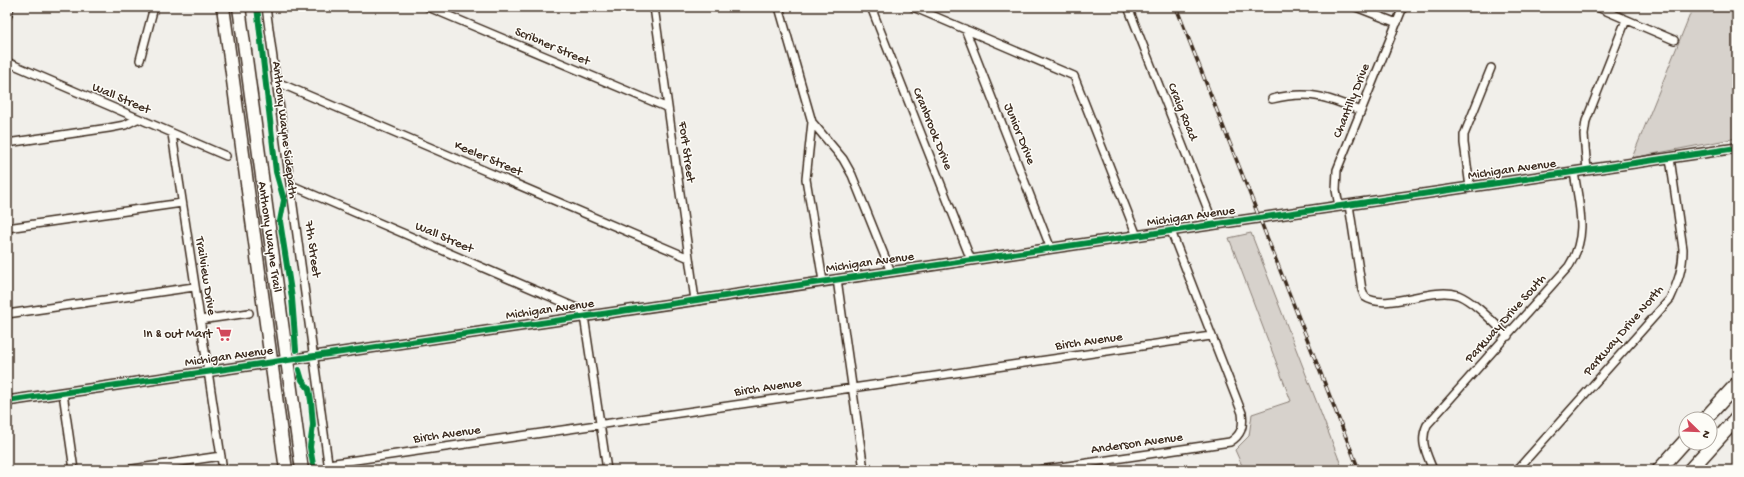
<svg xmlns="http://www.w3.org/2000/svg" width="1744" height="477" font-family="'Gochi Hand',sans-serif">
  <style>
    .green { fill: #d7d2cc; stroke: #897e75 }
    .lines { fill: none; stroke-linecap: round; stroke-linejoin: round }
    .minor-casing { stroke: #3b2a1e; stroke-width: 10 }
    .tertiary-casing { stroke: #3b2a1e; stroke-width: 12 }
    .trunk-casing { stroke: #3b2a1e; stroke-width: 15 }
    .motorway-casing { stroke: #3b2a1e; stroke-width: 16 }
    .minor { stroke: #fdfcf7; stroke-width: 7 }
    .tertiary { stroke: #fdfcf7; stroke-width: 9 }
    .trunk { stroke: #fdfcf7; stroke-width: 12 }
    .motorway { stroke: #fdfcf7; stroke-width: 13 }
    .rail-casing { stroke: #3b2a1e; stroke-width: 3.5 }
    .rail { stroke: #fdfcf7; stroke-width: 2; stroke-dasharray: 6; stroke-linecap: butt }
    .cycleway-casing { stroke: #fdfcf7; stroke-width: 8 }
    .cycleway { stroke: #00873e; stroke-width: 6 }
    .labels { text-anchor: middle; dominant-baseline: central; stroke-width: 3; stroke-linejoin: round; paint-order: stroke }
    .street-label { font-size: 13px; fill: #3b2a1e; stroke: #fdfcf7 }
    .poi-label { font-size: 13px; fill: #3b2a1e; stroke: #fdfcf7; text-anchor: end }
  </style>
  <rect width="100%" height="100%" fill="#f1efea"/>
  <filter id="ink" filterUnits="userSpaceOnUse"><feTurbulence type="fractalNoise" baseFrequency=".025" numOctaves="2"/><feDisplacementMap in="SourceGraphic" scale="8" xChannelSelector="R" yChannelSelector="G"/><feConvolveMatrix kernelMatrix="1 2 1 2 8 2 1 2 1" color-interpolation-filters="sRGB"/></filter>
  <g filter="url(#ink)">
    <!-- green -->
    <path class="green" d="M1693,7H1737V138L1632,158Z
      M1251,233L1343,470H1244L1235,450L1249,436L1252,414L1291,401L1229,238Z"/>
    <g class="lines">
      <defs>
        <path id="minor" d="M266,7L329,470
          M428,7L668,108
          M654,7L695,300
          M779,7L812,122L843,159L852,175L891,272
          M871,7L971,260
          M913,7L1074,76L1137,236
          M1128,7L1214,225
          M1356,7L1397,23
          M1597,7L1674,40
          M7,17L10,7
          M965,29L1051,249
          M140,60L154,7
          M7,62L226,156
          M277,82L689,258
          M1272,99C1309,90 1327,97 1361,111
          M812,122L806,179L823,281
          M172,134L223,470
          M7,143L109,128L125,125L137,119
          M1587,170L1584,135L1586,121L1626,20
          M291,185L579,309L584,316L607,470
          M1470,187L1464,143V135L1491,68
          M1349,205L1362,290L1365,297C1386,312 1431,286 1458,295C1475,302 1494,323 1508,336
          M1339,206L1336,190L1337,170L1403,7
          M7,228L182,203
          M837,279L864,470
          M7,314L194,287
          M200,320L249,313
          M63,393L74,470
          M328,464L1211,336
          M126,470L221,456
          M1040,470L1230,442C1241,435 1244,427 1242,413L1171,231
          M1433,470C1427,454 1419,442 1427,425L1569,266C1589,235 1579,206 1574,172
          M1517,470L1670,299C1678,282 1683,268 1683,249L1670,158"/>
        <path id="tertiary" d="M7,401L1737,148"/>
        <path id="trunk" d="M223,7L286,470
          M239,7L302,470"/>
        <path id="motorway" d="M1705,419L1737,384
          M1659,470L1686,440
          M1690,470L1737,418"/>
      </defs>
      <!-- minor casing -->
      <use href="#minor" class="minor-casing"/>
      <!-- tertiary casing -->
      <use href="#tertiary" class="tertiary-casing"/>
      <!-- trunk casing -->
      <use href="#trunk" class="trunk-casing"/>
      <!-- motorway casing -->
      <use href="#motorway" class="motorway-casing"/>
      <!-- minor -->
      <use href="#minor" class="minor"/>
      <!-- tertiary -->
      <use href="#tertiary" class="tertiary"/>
      <!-- trunk -->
      <use href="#trunk" class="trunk"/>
      <!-- motorway -->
      <use href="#motorway" class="motorway"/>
      <defs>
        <path id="rail" d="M1176,7L1359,470"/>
      </defs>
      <!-- rail casing -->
      <use href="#rail" class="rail-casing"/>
      <!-- rail -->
      <use href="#rail" class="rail"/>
      <defs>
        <path id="cycleway" d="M257,7L276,172L284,200L280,221L292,298L296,350
          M299,370L302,380L309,389L311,401L313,425L310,447L314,470
          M7,401L1737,148"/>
      </defs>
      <!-- cycleway casing -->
      <use href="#cycleway" class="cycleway-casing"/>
      <!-- cycleway -->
      <use href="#cycleway" class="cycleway"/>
    </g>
  </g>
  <!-- icons -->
  <defs>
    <symbol id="supermarket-bare" viewBox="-9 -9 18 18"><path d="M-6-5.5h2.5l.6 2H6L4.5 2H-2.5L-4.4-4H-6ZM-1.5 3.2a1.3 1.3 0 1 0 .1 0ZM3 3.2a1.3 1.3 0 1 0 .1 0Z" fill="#d1495b" stroke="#fdfcf7" stroke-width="2.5" paint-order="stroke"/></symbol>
  </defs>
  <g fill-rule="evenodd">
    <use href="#supermarket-bare" x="213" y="323" width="22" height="22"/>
  </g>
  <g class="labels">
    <!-- street labels -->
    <g class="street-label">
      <text transform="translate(552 47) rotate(23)">Scribner Street</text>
      <text transform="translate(121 99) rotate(23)">Wall Street</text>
      <text transform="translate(1352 101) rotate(-68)">Chantilly Drive</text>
      <text transform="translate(1182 112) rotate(68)">Craig Road</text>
      <text transform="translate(932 129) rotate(68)">Cranbrook Drive</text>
      <text transform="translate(284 130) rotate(83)">Anthony Wayne Sidepath</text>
      <text transform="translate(1019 134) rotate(68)">Junior Drive</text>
      <text transform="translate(686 152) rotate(82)">Fort Street</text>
      <text transform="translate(488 159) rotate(23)">Keeler Street</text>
      <text transform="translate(1512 170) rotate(-8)">Michigan Avenue</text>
      <text transform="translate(1191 217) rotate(-8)">Michigan Avenue</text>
      <text transform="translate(269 237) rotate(82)">Anthony Wayne Trail</text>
      <text transform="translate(444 238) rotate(23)">Wall Street</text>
      <text transform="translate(312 249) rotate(82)">7th Street</text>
      <text transform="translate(870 263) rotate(-8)">Michigan Avenue</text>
      <text transform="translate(205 276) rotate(81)">Trailview Drive</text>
      <text transform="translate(550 310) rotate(-8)">Michigan Avenue</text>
      <text transform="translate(1506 319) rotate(-48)">Parkway Drive South</text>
      <text transform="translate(1624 331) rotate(-49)">Parkway Drive North</text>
      <text transform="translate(1089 342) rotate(-8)">Birch Avenue</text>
      <text transform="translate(229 357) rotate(-8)">Michigan Avenue</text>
      <text transform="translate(768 388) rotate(-8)">Birch Avenue</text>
      <text transform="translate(447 435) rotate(-8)">Birch Avenue</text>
      <text transform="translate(1137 444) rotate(-8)">Anderson Avenue</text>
    </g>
    <!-- poi labels -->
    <g class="poi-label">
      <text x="212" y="334">In &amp; out Mart</text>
    </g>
  </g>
  <!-- margin -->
  <rect width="1744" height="477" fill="none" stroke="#fdfcf7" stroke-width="24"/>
  <rect x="12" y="12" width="1720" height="453" fill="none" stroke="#3b2a1e" stroke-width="1.5" filter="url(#ink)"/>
  <!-- north arrow -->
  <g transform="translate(1698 431) rotate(113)"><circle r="19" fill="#fdfcf7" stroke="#afa8a0"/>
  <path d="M0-3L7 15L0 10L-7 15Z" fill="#d1495b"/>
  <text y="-6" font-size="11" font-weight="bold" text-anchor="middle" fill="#3b2a1e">N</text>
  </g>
</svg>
